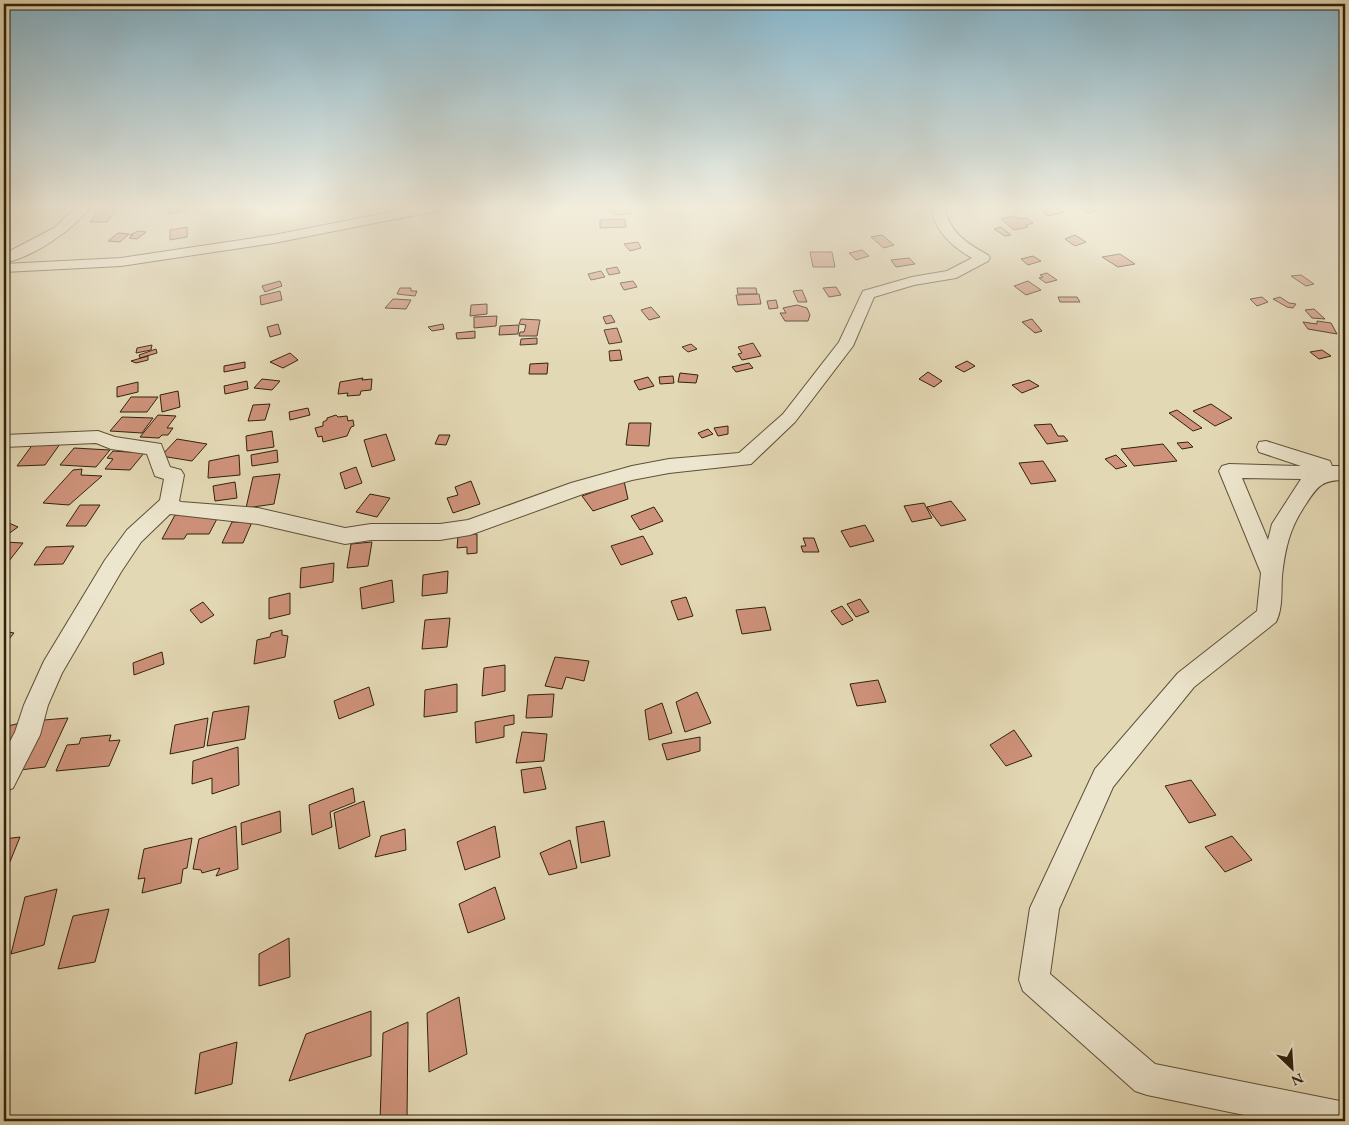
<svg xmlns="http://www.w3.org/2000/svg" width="1349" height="1125" font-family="'EB Garamond',serif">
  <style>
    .building { fill: #ce927a; stroke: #31230d }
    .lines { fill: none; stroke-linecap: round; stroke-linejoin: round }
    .minor-casing { stroke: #5e5037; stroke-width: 2 }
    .minor { fill: #ede6ce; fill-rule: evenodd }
  </style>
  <rect width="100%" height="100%" fill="#e3d8b4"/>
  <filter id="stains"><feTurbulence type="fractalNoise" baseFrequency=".004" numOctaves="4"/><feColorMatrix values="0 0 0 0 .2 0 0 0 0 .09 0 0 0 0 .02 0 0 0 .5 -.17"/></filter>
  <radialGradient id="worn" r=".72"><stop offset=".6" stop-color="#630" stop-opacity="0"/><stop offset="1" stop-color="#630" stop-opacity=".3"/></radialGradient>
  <!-- building -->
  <path class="building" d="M185,206L184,211L168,214V207Z
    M614,206H630L631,214L614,215V212H609V209H614Z
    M1055,206L1064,212L1048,216L1040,209Z
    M1087,206H1095L1100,209L1089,213L1081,207Z
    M118,207L107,222H90L101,208Z
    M1014,216L1019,219L1027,218L1033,223L1026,225L1028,227L1014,230L1001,219Z
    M625,219L626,227L600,228V220Z
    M187,227V237L170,240V230Z
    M1001,227L1011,235L1005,236L994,229Z
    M138,231L146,232L137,239L129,238L133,235H130Z
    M118,233L129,234L120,242L108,241Z
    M882,235L894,245L884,248L871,237Z
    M1075,235L1086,242L1075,246L1065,239Z
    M638,242L641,248L630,251L624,244Z
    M862,250L869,256L856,260L849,253Z
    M810,252H832L835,267H813Z
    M1120,254L1135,264L1118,267L1102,257Z
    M1033,256L1041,261L1028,265L1021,259Z
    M909,258L915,264L896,267L891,260Z
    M617,267L620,273L609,275L606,269Z
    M601,271L605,277L591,280L588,274Z
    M1047,273L1057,280L1046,283L1039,278L1043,277L1040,275Z
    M1301,275L1314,284L1306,286L1291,276Z
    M280,281L282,286L265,292L262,286Z
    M633,281L637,287L624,290L620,283Z
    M1028,281L1041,290L1026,295L1014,286Z
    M836,287L841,295L829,297L823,288Z
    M400,288H411V291H417L415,296L397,294Z
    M737,288H756L757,294H738Z
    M802,290L807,302H798L793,291Z
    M280,291L282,300L261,305L260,296Z
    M759,294L761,304L738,305L736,295Z
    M1058,297H1077L1080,302H1060Z
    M1262,297L1268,302L1257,306L1250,299Z
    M1280,297L1289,303L1296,304L1293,308L1287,307L1273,299Z
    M393,299L411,300L406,309L385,308Z
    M776,300L778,308L769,309L767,301Z
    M487,304V314L470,316L471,305Z
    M797,305L807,308L810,315L808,321H785L780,313H786L783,308Z
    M651,307L660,317L649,320L641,310Z
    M1314,309L1325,319L1312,318L1305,310Z
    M611,315L615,322L606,324L603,317Z
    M497,316L496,326L474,328V317Z
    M521,319L540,320L537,336H519L520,332H524L526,325L519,324Z
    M1032,319L1036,324L1042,331L1035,333L1022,322Z
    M1317,321L1331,323L1337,334L1308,329L1303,322L1317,324Z
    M278,324L281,334L270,337L267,327Z
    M443,324L444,329L432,331L428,327Z
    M519,325L518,334L499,335L500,326Z
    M617,328L622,342L609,344L604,330Z
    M475,331V338L457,339L456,333Z
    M537,338V344L520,345L521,339Z
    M753,343L761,356L742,360L738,354L742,353L738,347Z
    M691,344L697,349L688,352L682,347Z
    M152,345L151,350L136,353L137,348Z
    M156,349L157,353L140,358L139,355Z
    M620,350L622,360L610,361L609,351Z
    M1322,350L1331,356L1319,359L1310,352Z
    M290,353L298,360L283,368L270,362Z
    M148,356V360L136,363L131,361Z
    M967,361L975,366L964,372L955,367Z
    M245,362V368L224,372V366Z
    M548,363L547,374H529L530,364Z
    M749,363L753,368L736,372L732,367Z
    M928,372L942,381L934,387L919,379Z
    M680,373L698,375L696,383L678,382Z
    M673,376L674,383L660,384L659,377Z
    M648,377L654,386L639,390L634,381Z
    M363,378L362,380L372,379L371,390L361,391L360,395L347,396L348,393L338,394L340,382Z
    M262,379L280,381L272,390L254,388Z
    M1029,380L1039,386L1022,393L1012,385Z
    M247,381L248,389L225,394L224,386Z
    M138,382V392L117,397V387Z
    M178,391L180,407L162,412L160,395Z
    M131,397H158L147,412H120Z
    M270,404L265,420L248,421L253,405Z
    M1211,404L1232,418L1215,426L1193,411Z
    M308,408L310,415L290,420L289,412Z
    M1177,410L1202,428L1193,431L1169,413Z
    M158,415L176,416L167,428H173L168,435H162L159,438L140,437Z
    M336,415L338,417L347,416L348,421L353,420L354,426L351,427L347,436L323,442L322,436L318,437L315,428L323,426V422L327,420V418Z
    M122,417L153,418L142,433L110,431Z
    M629,423H651L649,446L626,445Z
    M1051,424L1058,436H1064L1068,441L1047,444L1034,425Z
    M728,426V434L718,436L714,428Z
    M708,429L713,434L702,438L698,433Z
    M272,431L274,447L247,451L246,436Z
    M386,434L395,460L372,467L364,440Z
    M439,435H450L446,445L435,444Z
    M177,439L207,444L192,461L161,456Z
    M1188,442L1193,447L1182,449L1177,443Z
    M33,444H60L45,465L17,466Z
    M1163,444L1177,461L1134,466L1121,449Z
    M74,448L110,450L96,467L60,465Z
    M277,450L278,462L252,466L251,455Z
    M113,451L144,453L130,470L105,469L113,459L107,458Z
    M239,455L240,475L208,478L209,461Z
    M1116,455L1127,466L1116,469L1105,459Z
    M1043,461L1056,481L1031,484L1019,463Z
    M356,467L362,483L345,489L340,473Z
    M82,469L81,475L102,476L69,505L43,503L73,470Z
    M280,474L274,504L246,508L253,477Z
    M471,481L480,504L453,513L447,498L458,495L455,487Z
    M624,481L628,499L593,511L582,496Z
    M235,482L237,498L215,501L213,486Z
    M370,494L390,498L377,517L356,512Z
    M951,501L966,520L941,526L927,507Z
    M924,503L932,518L912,522L904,506Z
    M80,505H100L86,526H66Z
    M654,507L663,521L640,530L631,516Z
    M6,515L10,520L9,523L18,527L4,537V516Z
    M175,515H219L209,534H187L184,539H162Z
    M232,522H252L243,543H222Z
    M865,525L874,541L850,547L841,531Z
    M477,534V553L467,554V547L457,548L458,536Z
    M643,536L653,554L621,565L611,546Z
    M803,538H814L819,552H803L801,546H806Z
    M4,542L23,543L9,561H4Z
    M372,542L368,566L347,568L351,544Z
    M74,546L63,564L34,565L46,547Z
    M334,563L333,582L300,588L301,568Z
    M448,571L447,593L422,596L423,575Z
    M392,580L394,602L362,609L360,588Z
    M290,593V614L269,619V598Z
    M686,597L693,616L678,620L671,601Z
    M860,599L869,612L856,617L847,604Z
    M203,602L214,615L201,623L190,610Z
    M842,606L853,620L842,625L831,611Z
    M765,607L771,630L742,634L736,610Z
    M450,618L447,647L422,649L425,620Z
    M282,630V635L288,636L285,657L254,664L257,640L270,637L271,633Z
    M4,631L14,633L4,645Z
    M162,652L164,664L134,675L133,663Z
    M555,657L589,661L584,681L566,677L562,689L545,686Z
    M505,665V691L482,696L484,668Z
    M878,680L886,702L857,706L850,684Z
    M457,684V712L424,717L425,690Z
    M369,687L374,705L339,719L334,701Z
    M697,692L711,723L685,732L676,702Z
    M554,694L552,717L526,718L528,695Z
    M662,703L672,733L649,740L645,710Z
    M249,706L245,739L207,746L213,712Z
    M514,715V724L504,726V737L476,743L475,722Z
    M68,718L45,767L20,770L44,720Z
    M208,718L204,747L170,754L175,725Z
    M20,723L12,752L4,754V727Z
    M1014,730L1032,756L1006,766L990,745Z
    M522,732L547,734L544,761L516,763Z
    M111,735L109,741L120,740L109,766L56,771L67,745L79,744L81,738Z
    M700,737V751L667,760L662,744Z
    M238,747L239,785L212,794V778L192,784L193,761Z
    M541,767L546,789L524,793L521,770Z
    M1191,780L1216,815L1189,823L1165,786Z
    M353,788L355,802L330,812L332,827L312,835L309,805Z
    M364,801L370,836L339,849L334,813Z
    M280,811L281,832L242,845L241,823Z
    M604,821L610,856L581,863L576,827Z
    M236,826L238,869L216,876L220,868L202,873L201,870L193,869L199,839Z
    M495,826L500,857L465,870L457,842Z
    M405,829L406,850L375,857L381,836Z
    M1232,836L1252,860L1225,872L1205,847Z
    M20,837L7,869L4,870V839Z
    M192,838L187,868L183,869L181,883L142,893L145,878L138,879L144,849Z
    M570,840L577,868L549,875L540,853Z
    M495,887L505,919L468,933L459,904Z
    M57,889L44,945L11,954L25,897Z
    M109,909L95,962L58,969L73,916Z
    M289,938L290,977L259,986V954Z
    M459,997L467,1054L429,1072L427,1013Z
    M371,1011V1056L289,1081L306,1034Z
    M408,1022L407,1121H380L383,1033Z
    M237,1042L232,1084L195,1094L200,1053Z"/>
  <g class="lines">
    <defs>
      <path id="minor" d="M77,206H91C74,230 33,257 4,263V254L54,228Z
        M421,206H448L441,210L274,243L121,266L4,272V264L121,258L274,235Z
        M930,206H944C949,232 966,243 988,255L990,258L988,261L956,278L914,285L874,297L853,346L795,422L751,464L669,473L632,480L583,494L470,535L440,540H371L345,544L258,524L170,514L141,542L121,572L62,673L48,705L40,735L13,788L4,792V753L15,732L24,705L44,661L105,560L127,530L160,500L164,479L155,476L147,454L111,449L96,443L4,447V435L98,431L115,437L161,444L170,467L181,470L184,475L179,501L181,502L258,508L345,528L371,524H440L468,520L571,483L632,466L669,459L739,453L783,414L839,342L863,291L912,277L947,271L972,258C951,246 935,231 930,206Z
        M1266,441L1330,461L1332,466H1345V480C1323,480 1318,485 1306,504C1290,527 1285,548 1282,576C1281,591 1283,608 1276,622L1194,687L1113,787L1059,909L1050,974L1155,1064L1345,1102V1121H1273L1147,1095L1135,1091L1023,991L1019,980L1030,908L1095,769L1178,673L1257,611L1261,573L1219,471L1222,466L1229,464L1301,466L1259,452L1257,447L1259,442ZM1242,478L1301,479L1272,524L1268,540Z"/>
    </defs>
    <!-- minor casing -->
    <use href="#minor" class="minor-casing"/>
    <!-- minor -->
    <use href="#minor" class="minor"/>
  </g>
  <!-- sky -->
  <linearGradient id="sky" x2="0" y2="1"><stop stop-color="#87b7ce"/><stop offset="0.57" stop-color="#f2eddd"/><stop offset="1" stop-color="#f2eddd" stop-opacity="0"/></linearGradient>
  <rect width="1349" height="363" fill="url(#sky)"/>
  <!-- margin -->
  <rect width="1349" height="1125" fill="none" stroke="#e3d8b4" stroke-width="20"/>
  <rect x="5" y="5" width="1339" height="1115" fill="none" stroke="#31230d" stroke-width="2.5"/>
  <rect x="10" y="10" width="1329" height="1105" fill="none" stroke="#31230d"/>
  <!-- north arrow -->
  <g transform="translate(1292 1068) rotate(155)" stroke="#ede6ce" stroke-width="4" paint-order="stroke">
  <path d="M0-4L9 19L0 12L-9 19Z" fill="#31230d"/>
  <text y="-8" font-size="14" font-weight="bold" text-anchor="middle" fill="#31230d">N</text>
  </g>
  <rect width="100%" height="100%" filter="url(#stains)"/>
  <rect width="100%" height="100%" fill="url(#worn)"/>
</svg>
